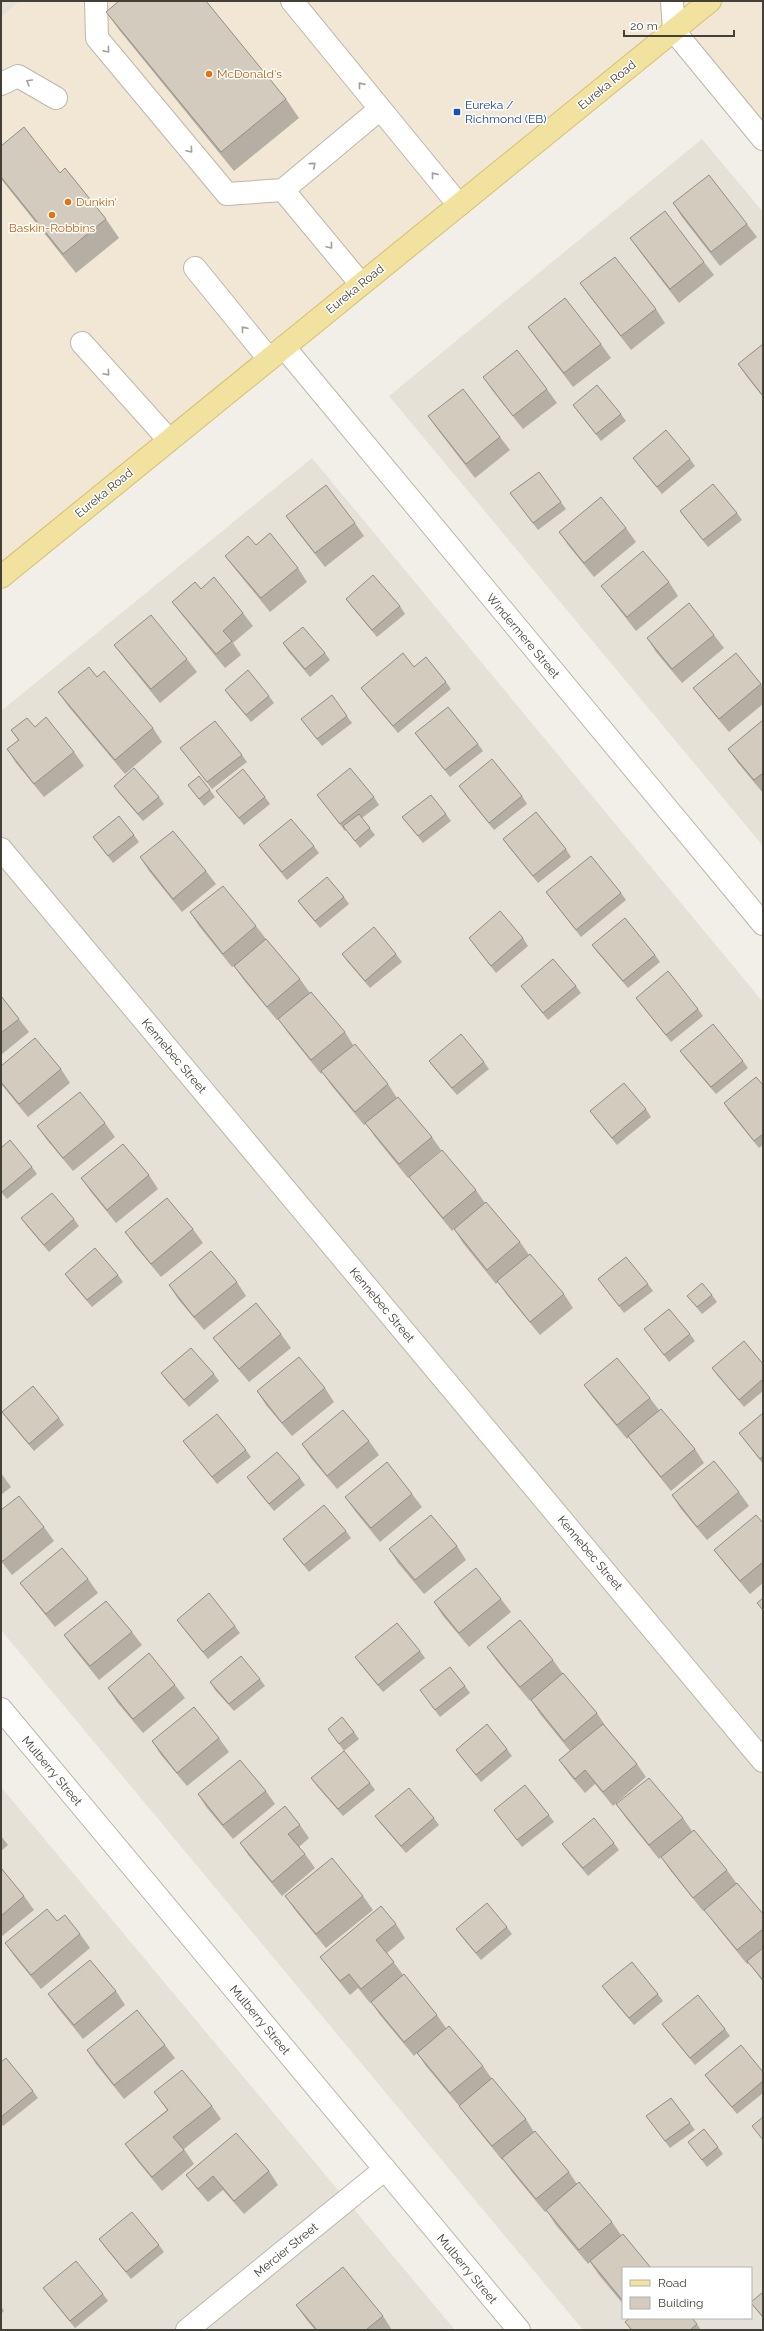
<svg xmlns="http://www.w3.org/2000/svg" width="764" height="2331" font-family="Raleway,sans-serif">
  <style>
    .residential { fill: #e5e1d6; fill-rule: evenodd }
    .commercial { fill: #f1e7d4 }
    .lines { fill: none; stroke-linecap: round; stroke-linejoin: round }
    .minor-casing { stroke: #bcb7ab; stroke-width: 24 }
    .major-casing { stroke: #d5c071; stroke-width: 24 }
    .minor { stroke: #fff; stroke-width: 22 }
    .major { stroke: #f2e29f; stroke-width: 22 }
    .wall { fill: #b5afa3 }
    .building { fill: #d2cbbe; stroke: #938e85 }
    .oneway { stroke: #a1a09b }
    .food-dot { fill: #e8710a; stroke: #fff; stroke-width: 1.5 }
    .transit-dot { fill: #1a4fb4; stroke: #fff; stroke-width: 1.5 }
    .labels { text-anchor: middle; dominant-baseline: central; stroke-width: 3; stroke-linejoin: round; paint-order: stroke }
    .food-label { font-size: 12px; fill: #c56008; stroke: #fff; text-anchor: start }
    .street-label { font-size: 12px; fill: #434037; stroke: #fff }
    .transit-label { font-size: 12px; fill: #164399; stroke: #fff; text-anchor: start }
  </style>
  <rect width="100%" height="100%" fill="#f1efe7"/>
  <!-- residential -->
  <path class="residential" d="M1,1H20L1,17Z
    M702,139L763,212V846L389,396Z
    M312,458L763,1002V2330H583L1,1630V711ZM623,2268H751V2318H623Z
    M1,1787L455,2330H1Z"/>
  <!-- commercial -->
  <path class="commercial" d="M20,1H763V139L675,31L1,578V17Z"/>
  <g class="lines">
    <defs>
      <path id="minor" d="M96,1L97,38L227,194L283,190L361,284
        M292,1L459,205
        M672,1L674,31L763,139
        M1,84L18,76L56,98
        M283,190L380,109
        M195,268L269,359
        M82,343L169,440
        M284,347L763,924
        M1,849L763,1761
        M1,1709L519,2330
        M187,2330L385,2169"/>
      <path id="major" d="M1,577L710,1"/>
    </defs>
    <!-- minor casing -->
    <use href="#minor" class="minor-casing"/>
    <!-- major casing -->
    <use href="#major" class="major-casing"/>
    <!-- minor -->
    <use href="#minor" class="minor"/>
    <!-- major -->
    <use href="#major" class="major"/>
  </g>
  <!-- wall -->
  <path class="wall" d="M106,12L286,99L299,118L234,171L120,31Z
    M1,146L60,173L106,219L119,238L76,273L1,179Z
    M673,203L747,224L757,237L720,266L682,217Z
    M630,238L704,262L714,275L679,303L640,252Z
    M580,283L656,309L665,323L631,350L590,297Z
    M528,327L601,344L611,358L573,387L538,341Z
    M763,344V397L747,377L738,364Z
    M483,377L547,389L557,403L523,429L492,390Z
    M573,405L621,414L626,421L601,441L578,412Z
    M428,416L500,437L510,450L475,478L438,430Z
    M633,458L690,459L695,466L662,494L638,465Z
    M539,472L566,509L538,530L510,493Z
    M680,511L737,513L742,520L708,547L685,518Z
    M286,516L355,523L364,536L325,567L296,530Z
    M626,528L636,542L594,577L568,545L559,532Z
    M256,545L298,568L307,582L270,612L235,569L225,556Z
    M669,582L678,596L636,631L611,599L601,586Z
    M201,589L243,613L253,626L233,643L241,655L225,668L182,615L172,602Z
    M346,599L400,606L405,614L377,637L351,606Z
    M714,635L724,648L682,683L656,652L647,638Z
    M283,643L325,653L330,660L310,677L288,651Z
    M114,645L187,659L197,672L160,703L124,658Z
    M414,667L446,682L451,689L398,733L366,695L361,688Z
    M97,677L153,728L162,742L125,774L68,706L58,692Z
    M761,684L763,687V704L729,732L703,701L693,688Z
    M225,690L269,696L274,703L251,722L230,697Z
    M347,716L352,723L322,746L301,719Z
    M763,720V793L738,763L728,749Z
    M35,727L74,752L84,766L44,797L16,763L7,749L18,740L11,730Z
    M415,733L478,744L483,751L450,777L420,740Z
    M180,748L242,755L247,762L212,789Z
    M188,785L210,790L215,797L204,806Z
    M114,786L159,797L164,804L143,821L119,793Z
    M459,786L522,796L527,804L494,830L464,793Z
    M216,791L265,797L270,804L244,825L222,798Z
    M317,795L374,797L379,805L362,818L375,835L360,848L346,830L345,831Z
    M446,814L451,821L423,843L402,817Z
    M134,835L139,842L113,863L93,837Z
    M503,839L566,849L571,857L538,883L508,846Z
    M259,845L314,846L319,853L287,880L264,852Z
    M140,857L206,871L216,884L182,912L149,871Z
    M546,892L621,893L626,900L581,937L551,899Z
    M344,897L349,904L320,928L303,908L298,901Z
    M190,912L256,926L266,939L300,979L310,993L345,1032L353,1045L388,1084L397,1098L432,1137L441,1150L410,1176L476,1190L485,1203L520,1242L529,1255L564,1294L573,1308L540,1335L507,1295L498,1282L496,1284L463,1243L454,1229L452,1231L419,1190L410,1177L408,1178L375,1137L366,1124L364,1125L331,1085L322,1072L321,1074L288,1033L278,1019L277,1020L243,979L234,966L232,967L199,926Z
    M469,938H523L528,946L496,973L474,945Z
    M592,945L655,955L660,962L628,988L597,952Z
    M342,954H396L402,962L370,988L347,961Z
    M521,986H576L581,993L548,1020L526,993Z
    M1,996L19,1019L29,1032L1,1055Z
    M636,998L698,1009L703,1016L671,1042L641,1005Z
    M680,1051L743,1061L748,1068L716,1094L685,1058Z
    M429,1061L484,1062L489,1069L457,1095L434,1068Z
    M1,1066L61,1069L70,1083L28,1117L1,1084Z
    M763,1085V1145L759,1148L729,1111L724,1103Z
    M646,1109L651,1117L617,1145L595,1118L590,1111Z
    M105,1123L115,1137L73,1171L47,1140L37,1126Z
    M1,1148L32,1167L37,1174L7,1199L1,1192Z
    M149,1175L158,1189L116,1223L91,1192L81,1178Z
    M21,1218L74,1219L79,1226L49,1252L26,1225Z
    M193,1229L203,1243L161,1277L135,1246L125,1232Z
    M65,1274L118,1275L123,1282L92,1307L70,1281Z
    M598,1279L648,1284L653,1291L624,1313Z
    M237,1282L246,1296L204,1330L178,1299L169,1285Z
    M712,1295L717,1302L702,1314L687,1296Z
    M644,1329L690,1334L695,1341L669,1362Z
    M281,1334L291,1348L249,1382L223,1351L213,1338Z
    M763,1364V1391L744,1407L717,1375L712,1368Z
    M161,1373L214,1374L219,1381L189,1407L166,1380Z
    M584,1385L650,1398L659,1410L695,1449L704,1463L671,1491L638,1450L629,1437L627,1439L594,1399Z
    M325,1388L334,1402L292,1436L266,1405L257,1391Z
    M2,1412L59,1418L64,1425L34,1451L7,1419Z
    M763,1413V1464L739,1433Z
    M183,1441L246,1450L251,1457L217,1484Z
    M369,1441L379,1455L337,1489L311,1458L302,1444Z
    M1,1473L11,1487L1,1495Z
    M247,1477L300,1478L305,1485L274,1511L252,1484Z
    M739,1492L749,1506L707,1540L681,1509L672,1495Z
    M412,1494L422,1507L380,1542L355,1511L345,1497Z
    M1,1510L44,1527L54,1541L12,1575L1,1561Z
    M763,1523V1583L750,1594L724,1563L714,1550Z
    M346,1531L351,1538L309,1572L288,1546L283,1539Z
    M457,1546L466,1560L424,1594L398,1563L389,1549Z
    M88,1579L98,1593L55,1627L30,1596L20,1583Z
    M501,1599L511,1612L469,1647L443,1616L434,1602Z
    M177,1620L235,1626L240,1633L208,1659L182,1627Z
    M132,1632L142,1645L99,1680L74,1649L64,1635Z
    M487,1647L553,1660L563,1674L597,1713L606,1727L637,1764L646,1777L613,1806L595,1784L585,1793L569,1774L559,1760L570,1751L540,1714L531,1700L530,1701L497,1661Z
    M420,1651L425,1658L383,1692L360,1664L355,1657Z
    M260,1679L265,1686L234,1711L215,1690L210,1682Z
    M175,1685L185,1698L143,1733L117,1702L108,1688Z
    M465,1686L470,1693L440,1717L425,1697Z
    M328,1729L354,1732L359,1739L344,1751Z
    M219,1738L229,1752L187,1786L161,1755L152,1741Z
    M507,1749L512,1756L481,1782L461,1757L456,1750Z
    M311,1778L370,1783L375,1790L343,1816L316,1785Z
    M266,1791L275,1804L233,1839L207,1808L198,1794Z
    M616,1804L683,1818L692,1831L727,1870L737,1884L763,1914V1982L749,1963L747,1964L714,1923L705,1910L703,1911L670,1870L661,1857L659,1859L626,1818Z
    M494,1810L549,1815L554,1822L522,1847Z
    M375,1816L434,1818L439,1825L406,1853L380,1823Z
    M300,1825L309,1838L299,1847L305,1854L315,1868L282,1896L249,1856L240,1843Z
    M1,1836L8,1845L1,1851Z
    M614,1843L619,1850L588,1876L567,1851L562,1844Z
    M1,1868L24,1896L34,1910L1,1937Z
    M285,1896H363L373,1910L326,1948L295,1910Z
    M57,1921L80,1934L90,1948L41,1989L15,1957L5,1943Z
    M396,1924L405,1938L387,1953L403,1975L437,2015L446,2028L483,2066L492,2079L526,2119L534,2132L569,2172L577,2184L612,2222L621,2235L623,2268V2304L599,2275L590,2262L588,2264L555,2224L547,2211L545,2212L512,2172L503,2159L502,2160L469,2119L460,2107L426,2066L417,2053L414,2056L380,2015L371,2002L370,2003L358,1988L350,1995L330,1970L320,1957Z
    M507,1927L512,1934L481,1960L461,1936L456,1929Z
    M602,1986L658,1994L663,2001L634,2025L607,1993Z
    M116,1991L125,2005L83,2039L58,2008L48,1994Z
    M662,2024L725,2029L730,2036L695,2065L667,2031Z
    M165,2045L175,2058L124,2099L96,2064L87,2050Z
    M1,2062L33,2091L38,2098L3,2126L1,2124Z
    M763,2072V2093L737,2114L710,2082L705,2075Z
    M154,2092L212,2106L221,2119L184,2149L194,2164L162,2191L135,2158L125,2144L167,2110Z
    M671,2098L695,2130L670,2148L646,2116Z
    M688,2142L718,2147L723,2154L707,2167Z
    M269,2171L278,2185L244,2214L223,2190L208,2202L196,2188L186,2175Z
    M99,2239L159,2245L164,2252L131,2279L104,2246Z
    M43,2288L103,2294L108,2301L75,2328L48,2295Z
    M763,2292V2318L751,2303Z
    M296,2305L383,2316L392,2330H315L306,2319Z
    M1,2306L4,2311L1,2314Z
    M625,2322L697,2324L701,2330H631Z"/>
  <!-- building -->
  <path class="building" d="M119,1H206L286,99L221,152L106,12Z
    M24,127L60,173L65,168L106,219L63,254L1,177V146Z
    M709,175L747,224L711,252L673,203Z
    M665,211L704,262L670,289L630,238Z
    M615,257L656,309L621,336L580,283Z
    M565,298L601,344L564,373L528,327Z
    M763,344V396L738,364Z
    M517,350L547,389L513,416L483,377Z
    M597,385L621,414L596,434L573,405Z
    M463,389L500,437L466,464L428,416Z
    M666,430L690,459L657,487L633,458Z
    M539,472L561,502L533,523L510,493Z
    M713,484L737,513L703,540L680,511Z
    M326,485L355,523L315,553L286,516Z
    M601,497L626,528L584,563L559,532Z
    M270,533L298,568L261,598L225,556L248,536L256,545Z
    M643,551L669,582L627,617L601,586Z
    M373,575L400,606L372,630L346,599Z
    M214,577L243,613L223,631L232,641L216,654L172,602L195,582L201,589Z
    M689,603L714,635L672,669L647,638Z
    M151,615L187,659L151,689L114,645Z
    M303,627L325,653L305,669L283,643Z
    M403,653L414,667L426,657L446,682L393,726L361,688Z
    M736,653L761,684L719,719L693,688Z
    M89,667L97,677L104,671L153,728L115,760L58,692Z
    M248,670L269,696L246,715L225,690Z
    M332,695L347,716L317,739L301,719Z
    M448,707L478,744L445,770L415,733Z
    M46,717L74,752L34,784L7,749L19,740L11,730L27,718L35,727Z
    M763,720V773L754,780L728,749Z
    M215,721L242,755L207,782L180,748Z
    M492,759L522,796L489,823L459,786Z
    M134,768L159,797L138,814L114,786Z
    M350,768L374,797L340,824L317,795Z
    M243,769L265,797L239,818L216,791Z
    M199,776L210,790L199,799L188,785Z
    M431,795L446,814L418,836L402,817Z
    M536,812L566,849L533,876L503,839Z
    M359,814L370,828L355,841L343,826Z
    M119,816L134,835L108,856L93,837Z
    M291,819L314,846L282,872L259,845Z
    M173,831L206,871L173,899L140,857Z
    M591,856L621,893L576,930L546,892Z
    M327,877L344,897L315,921L298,901Z
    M223,886L256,926L223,954L190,912Z
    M500,911L523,938L491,966L469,938Z
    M625,918L655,955L623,981L592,945Z
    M374,927L396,954L365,981L342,954Z
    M266,939L300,979L267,1007L234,966Z
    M553,959L576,986L543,1013L521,986Z
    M668,971L698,1009L666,1035L636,998Z
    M311,992L345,1032L311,1060L278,1019Z
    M1,996L19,1019L1,1033Z
    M713,1024L743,1061L711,1087L680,1051Z
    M461,1034L484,1062L452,1088L429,1061Z
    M35,1038L61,1069L19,1104L1,1082V1066Z
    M355,1044L388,1084L355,1112L321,1071Z
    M756,1077L763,1085V1134L754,1141L724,1103Z
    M624,1083L646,1109L612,1138L590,1111Z
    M80,1092L105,1123L63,1158L37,1126Z
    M398,1097L432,1137L399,1164L365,1123Z
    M10,1140L32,1167L2,1192L1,1191V1148Z
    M123,1144L149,1175L107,1210L81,1178Z
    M442,1150L476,1190L443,1218L409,1177Z
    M52,1193L74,1219L44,1245L21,1218Z
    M167,1198L193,1229L151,1264L125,1232Z
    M486,1202L520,1242L487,1270L454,1229Z
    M95,1248L118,1275L87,1300L65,1274Z
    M211,1251L237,1282L194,1317L169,1285Z
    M530,1254L564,1294L530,1322L497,1281Z
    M626,1257L648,1284L619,1306L598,1279Z
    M702,1283L712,1295L697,1307L687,1296Z
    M256,1303L281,1334L239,1369L213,1338Z
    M669,1309L690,1334L664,1355L644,1329Z
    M744,1341L763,1364V1379L739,1400L712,1368Z
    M191,1348L214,1374L184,1400L161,1373Z
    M299,1357L325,1388L282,1423L257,1391Z
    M617,1358L650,1398L617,1425L584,1385Z
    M33,1386L59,1418L29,1444L2,1412Z
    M661,1409L695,1449L661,1477L628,1436Z
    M343,1410L369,1441L327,1476L302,1444Z
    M763,1413V1456L760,1459L739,1433Z
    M217,1414L246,1450L212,1477L183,1441Z
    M277,1452L300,1478L269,1504L247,1477Z
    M714,1461L739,1492L697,1527L672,1495Z
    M387,1462L412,1494L371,1528L345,1497Z
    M19,1496L44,1527L3,1561L1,1560V1510Z
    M324,1505L346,1531L304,1565L283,1539Z
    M431,1515L457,1546L415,1580L389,1549Z
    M756,1515L763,1523V1562L740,1581L714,1550Z
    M62,1548L88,1579L46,1614L20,1583Z
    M476,1568L501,1599L459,1633L434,1602Z
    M209,1593L235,1626L203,1652L177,1620Z
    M763,1598V1610L757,1603Z
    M106,1601L132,1632L90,1666L64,1635Z
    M520,1620L553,1660L520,1687L487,1647Z
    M397,1623L420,1651L378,1685L355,1657Z
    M149,1653L175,1685L133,1719L108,1688Z
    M241,1656L260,1679L229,1704L210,1682Z
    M450,1667L465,1686L435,1710L420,1690Z
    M563,1673L597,1713L564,1741L531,1700Z
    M194,1707L219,1738L177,1773L152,1741Z
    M342,1717L354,1732L339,1744L328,1729Z
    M487,1724L507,1749L476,1775L456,1750Z
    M603,1724L637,1764L603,1792L585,1770L575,1779L559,1760Z
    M344,1751L370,1783L338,1809L311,1778Z
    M240,1760L266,1791L223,1825L198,1794Z
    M649,1778L683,1818L649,1845L616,1804Z
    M525,1785L549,1815L517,1840L494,1810Z
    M409,1788L434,1818L401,1846L375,1816Z
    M285,1806L300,1825L288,1834L305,1854L272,1882L240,1843Z
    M594,1818L614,1843L583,1868L562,1844Z
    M694,1830L727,1870L693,1898L661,1857Z
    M332,1858L363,1896L316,1934L285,1896Z
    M1,1868L24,1896L1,1916Z
    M737,1883L763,1914V1929L737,1950L704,1910Z
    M487,1903L507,1927L476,1953L456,1929Z
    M381,1906L396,1924L376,1940L394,1962L361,1989L349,1974L340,1981L320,1957Z
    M47,1909L57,1921L65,1915L80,1934L31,1975L5,1943Z
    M763,1948V1980L747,1961Z
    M90,1960L116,1991L74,2025L48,1994Z
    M632,1962L658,1994L629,2018L602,1986Z
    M404,1974L437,2015L404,2042L371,2002Z
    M698,1995L725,2029L690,2058L662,2024Z
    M137,2010L165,2045L114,2085L87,2050Z
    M449,2026L483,2066L450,2093L417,2053Z
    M741,2045L763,2072V2081L732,2107L705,2075Z
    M6,2058L33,2091L1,2117V2062Z
    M182,2070L212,2106L173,2137L184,2150L152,2177L125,2144L168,2110L154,2092Z
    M492,2078L526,2119L492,2146L459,2106Z
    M671,2098L690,2123L665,2141L646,2116Z
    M763,2117V2140L752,2126Z
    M704,2129L718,2147L702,2160L688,2142Z
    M535,2131L569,2172L536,2199L502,2158Z
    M236,2133L269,2171L234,2201L213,2176L198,2189L186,2175Z
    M579,2182L612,2222L579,2250L546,2210Z
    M132,2212L159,2245L126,2272L99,2239Z
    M623,2234L651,2268H623V2301L590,2261Z
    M76,2261L103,2294L70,2321L43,2288Z
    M343,2267L383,2316L366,2330H317L296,2305Z
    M763,2292V2317L751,2303V2302Z
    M630,2318H692L697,2324L690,2330H632L625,2322Z"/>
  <!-- one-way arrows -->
  <defs><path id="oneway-chevron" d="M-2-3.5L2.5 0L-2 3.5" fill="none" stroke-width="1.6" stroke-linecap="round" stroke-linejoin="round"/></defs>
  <g class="oneway">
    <use href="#oneway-chevron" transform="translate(107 50) rotate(50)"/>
    <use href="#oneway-chevron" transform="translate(29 82) rotate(-150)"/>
    <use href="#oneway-chevron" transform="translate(361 85) rotate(-129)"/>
    <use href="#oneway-chevron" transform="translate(190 150) rotate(50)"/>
    <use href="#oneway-chevron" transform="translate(313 165) rotate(-40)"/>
    <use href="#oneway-chevron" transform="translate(434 175) rotate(-129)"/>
    <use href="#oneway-chevron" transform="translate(330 246) rotate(50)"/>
    <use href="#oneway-chevron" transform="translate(244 329) rotate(-129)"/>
    <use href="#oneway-chevron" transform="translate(107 373) rotate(49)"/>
  </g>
  <!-- markers -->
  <g class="food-dot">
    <circle cx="209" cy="74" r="4"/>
    <circle cx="68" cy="202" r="4"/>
    <circle cx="52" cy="215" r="4"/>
  </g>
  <rect class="transit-dot" x="453" y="108" width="8" height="8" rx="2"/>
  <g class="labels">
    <!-- food labels -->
    <g class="food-label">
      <text x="217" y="74">McDonald's</text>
      <text x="76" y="202">Dunkin'</text>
      <text x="52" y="228" text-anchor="middle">Baskin-Robbins</text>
    </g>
    <!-- street labels -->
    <g class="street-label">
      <text transform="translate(607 85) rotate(-39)">Eureka Road</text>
      <text transform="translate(355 289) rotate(-39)">Eureka Road</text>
      <text transform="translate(104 493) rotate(-39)">Eureka Road</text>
      <text transform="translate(523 636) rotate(50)">Windermere Street</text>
      <text transform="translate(174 1056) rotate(50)">Kennebec Street</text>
      <text transform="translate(382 1305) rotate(50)">Kennebec Street</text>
      <text transform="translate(590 1553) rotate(50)">Kennebec Street</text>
      <text transform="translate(52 1771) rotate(50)">Mulberry Street</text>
      <text transform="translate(260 2020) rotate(50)">Mulberry Street</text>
      <text transform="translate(286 2250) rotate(-39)">Mercier Street</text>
      <text transform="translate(467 2269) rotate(50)">Mulberry Street</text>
    </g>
    <!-- transit labels -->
    <g class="transit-label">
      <text x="465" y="105">Eureka /<tspan x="465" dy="14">Richmond (EB)</tspan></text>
    </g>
  </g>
  <!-- border -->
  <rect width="764" height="2331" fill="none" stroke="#434037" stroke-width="4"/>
  <!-- legend -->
  <rect x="622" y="2267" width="130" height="52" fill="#ffffff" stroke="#b4b3af"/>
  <rect x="630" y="2280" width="20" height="6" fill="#f2e29f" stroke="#b4b3af"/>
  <text x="658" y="2287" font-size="12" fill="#434037">Road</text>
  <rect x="630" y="2297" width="20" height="12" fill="#d2cbbe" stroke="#b4b3af"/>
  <text x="658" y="2307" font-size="12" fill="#434037">Building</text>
  <!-- scale -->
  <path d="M624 30v6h110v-6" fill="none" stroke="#434037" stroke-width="2"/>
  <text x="630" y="30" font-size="12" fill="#434037" stroke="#ffffff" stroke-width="3" paint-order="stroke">20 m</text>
</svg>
